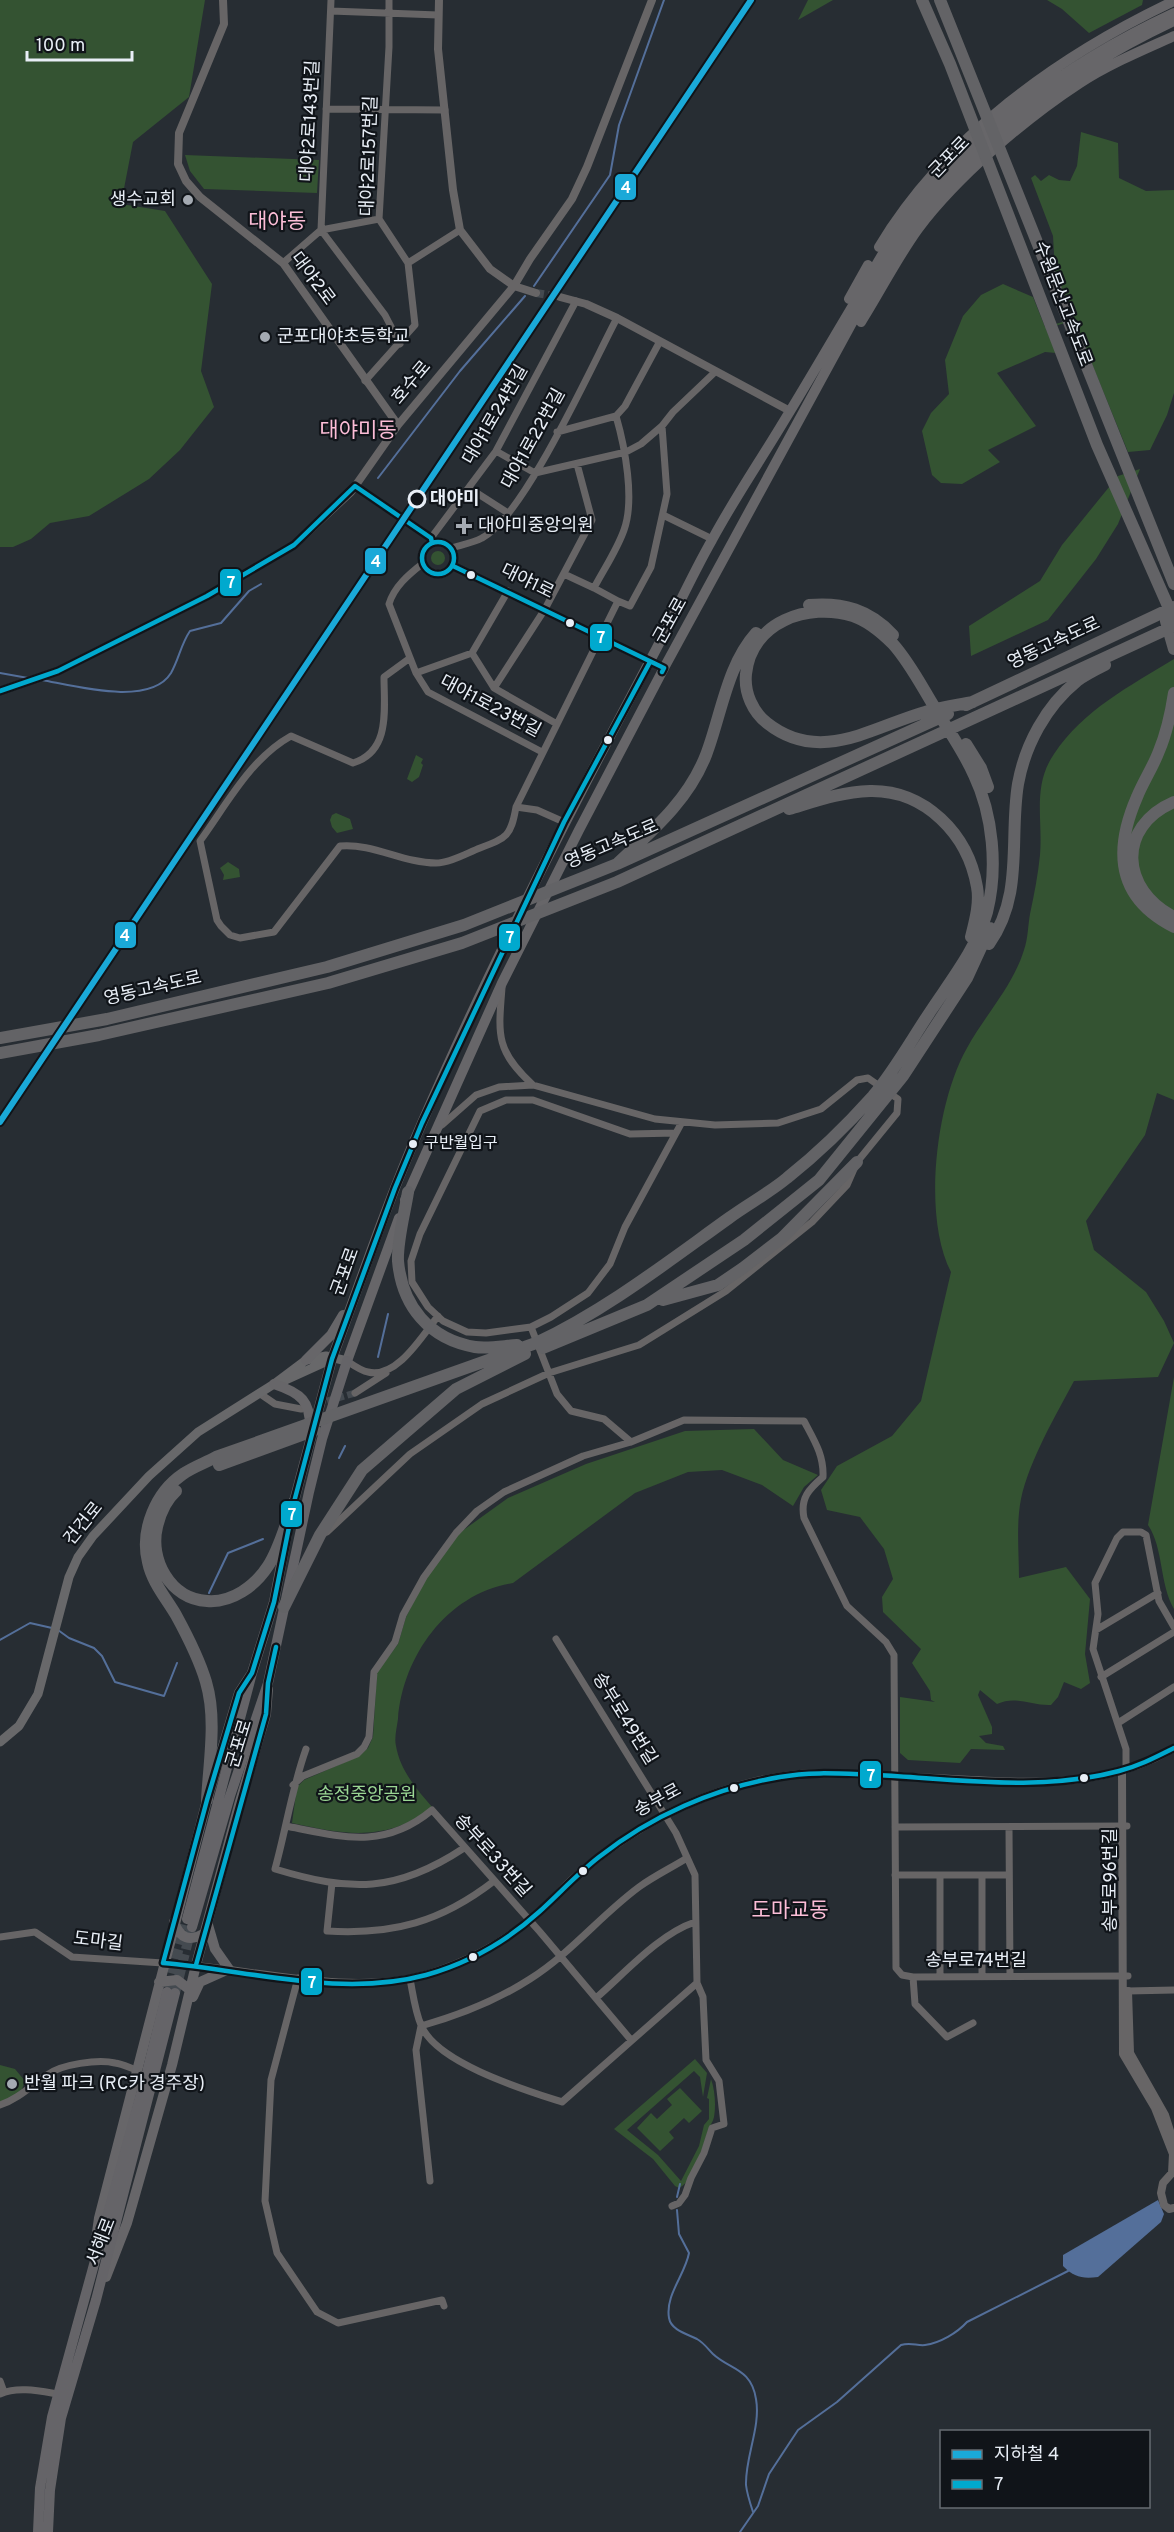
<svg xmlns="http://www.w3.org/2000/svg" width="1174" height="2532" font-family="Overpass,'Noto Sans KR',sans-serif">
  <style>
    .green { fill: #345332 }
    .water { fill: #546f9a }
    .lines { fill: none; stroke-linecap: round; stroke-linejoin: round }
    .stream { stroke: #546f9a; stroke-width: 2 }
    .minor-tunnel { stroke: #444a50; stroke-width: 7; stroke-dasharray: 7 3.5; stroke-linecap: butt }
    .tertiary-tunnel { stroke: #444a50; stroke-width: 8; stroke-dasharray: 8 4; stroke-linecap: butt }
    .trunk-tunnel { stroke: #444a50; stroke-width: 10; stroke-dasharray: 10 5; stroke-linecap: butt }
    .minor { stroke: #676566; stroke-width: 7 }
    .tertiary { stroke: #676566; stroke-width: 8 }
    .secondary { stroke: #68686a; stroke-width: 9 }
    .primary { stroke: #676669; stroke-width: 10 }
    .trunk { stroke: #656468; stroke-width: 10 }
    .motorway { stroke: #636366; stroke-width: 12 }
    .bus-1-casing { stroke: #101419; stroke-width: 9 }
    .bus-1 { stroke: #00a9ce; stroke-width: 4.5 }
    .metro-1-casing { stroke: #101419; stroke-width: 10 }
    .metro-1 { stroke: #1aa9d8; stroke-width: 6 }
    .poi-dot { fill: #a4aab2; stroke: #101419; stroke-width: 2 }
    .stop-dot { fill: #101419; stroke: #e8eef6; stroke-width: 3 }
    .bus-dot { fill: #e8eef6; stroke: #101419; stroke-width: 2 }
    .labels { text-anchor: middle; dominant-baseline: central; stroke-width: 4.5; stroke-linejoin: round; paint-order: stroke }
    .bus-label { font-size: 16px; fill: #e8eef6; stroke: #101419; text-anchor: start }
    .street-label { font-size: 18px; fill: #e8eef6; stroke: #101419 }
    .poi-label { font-size: 18px; fill: #e8eef6; stroke: #101419; text-anchor: start }
    .stop-label { font-size: 18px; font-weight: bold; fill: #e8eef6; stroke: #101419; text-anchor: start }
    .park-label { font-size: 18px; fill: #9bd794; stroke: #101419 }
    .quarter-label { font-size: 21px; fill: #fcbdd7; stroke: #101419 }
    .line-badge { stroke: #101419; stroke-width: 2 }
    .badge-label { font-size: 16px; text-anchor: middle; font-weight: bold; fill: #fff }
  </style>
  <rect width="100%" height="100%" fill="#272d33"/>
  <!-- green -->
  <path class="green" d="M0,0H205L189,97L133,142L121,204L165,211L212,284L201,371L214,407L180,450L149,479L89,516L50,523L31,539L13,547H0Z
    M808,0H833L798,20Z
    M1047,0H1143L1142,5L1089,33L1062,9Z
    M1081,132L1118,143L1119,178L1146,191L1174,190V393L1167,415L1150,450L1128,452L1074,320L1046,329L1056,353L1045,352L997,373L1036,426L988,450L1000,462L962,484L941,483L932,475L922,431L931,413L949,394L945,360L963,316L981,295L1003,284L1033,297L1045,327L1073,319L1055,271L1053,236L1031,178L1035,175L1041,181L1049,175L1059,180L1070,181L1077,166Z
    M185,155L319,160L317,193L204,189L190,171Z
    M1140,469L1118,524L1096,559L1048,620L971,656L969,626L1040,581L1062,545L1118,476Z
    M431 558a7 7 0 1 1 14 0a7 7 0 1 1-14 0Z
    M1174,659V1100L1157,1093L1145,1135L1086,1221L1094,1250L1146,1292L1164,1321L1174,1343L1158,1377L1074,1381C1056,1415 1029,1461 1021,1499C1016,1524 1019,1552 1019,1578L1066,1567L1090,1599L1085,1654L1090,1683L1081,1689L1064,1682L1058,1697L1051,1705C1032,1706 1016,1695 997,1704L980,1690L978,1695L992,1727V1734L979,1736L986,1743L1003,1746L1005,1750L971,1749L960,1763L908,1760L900,1753V1697L935,1702L931,1700L930,1691L912,1663L921,1649L883,1612L882,1597L893,1579L884,1549L860,1517L827,1510L821,1490L837,1466L892,1436L921,1401L951,1272C922,1216 936,1102 967,1048C985,1015 1013,986 1024,950C1028,939 1028,925 1030,914C1034,895 1038,875 1040,855C1043,819 1032,786 1054,754C1083,710 1130,686 1174,659Z
    M416,755L423,759L421,763L423,765L419,777L412,782L407,779Z
    M336,813L350,819L353,829L337,833L332,827L330,820L332,815Z
    M228,862L239,869L240,877L223,880L224,875L220,868Z
    M1174,1377V1609C1159,1583 1164,1549 1148,1525Z
    M754,1429L783,1460L818,1475L804,1487L793,1506L762,1485L722,1470L688,1472L635,1493L513,1583C448,1593 403,1655 398,1719C397,1727 394,1738 396,1746C400,1770 417,1790 433,1808C385,1842 346,1835 292,1823L297,1787L304,1780L359,1756L368,1748L373,1737L377,1672L398,1644L406,1617L425,1580L458,1534L508,1498L586,1464L685,1431Z
    M695,2059L707,2073L703,2097L700,2077L694,2071L627,2130L658,2155L681,2181L699,2146L704,2125L709,2119V2099L707,2098L711,2079C715,2090 716,2106 714,2117C713,2122 710,2125 708,2130C703,2145 695,2181 679,2188L675,2186L653,2159L614,2129Z
    M0,2065L15,2069L25,2081L21,2092L0,2103Z
    M680,2088L702,2111L689,2123L684,2118L669,2132L674,2138L660,2151L637,2128L651,2113L657,2119L672,2105L667,2099Z"/>
  <!-- water -->
  <path class="water" d="M1158,2200L1164,2214L1161,2222L1098,2277C1082,2279 1074,2277 1063,2266V2255Z"/>
  <g class="lines">
    <!-- stream -->
    <path class="stream" d="M534,286L610,175L619,125L664,0
      M378,478L460,371L525,296
      M0,673L28,678
      M42,680C75,686 150,707 171,673C179,659 181,644 190,631L221,623L249,591L261,584
      M378,1357L388,1314
      M339,1458L345,1446
      M209,1593L228,1553L263,1539
      M58,1630L69,1638L94,1648L102,1656L115,1682L164,1696L177,1663
      M0,1640L30,1623L52,1628
      M677,2197L680,2184
      M677,2210L679,2234L689,2253C685,2275 665,2295 669,2318C671,2330 687,2334 697,2339C704,2343 708,2349 713,2354C730,2370 751,2368 756,2399C761,2427 745,2457 746,2485C747,2494 750,2503 753,2512
      M740,2532L758,2506L769,2474L798,2430L837,2402L901,2345C911,2342 917,2346 925,2345C940,2343 957,2333 967,2322L1068,2271"/>
    <!-- minor-tunnel -->
    <path class="minor-tunnel" d="M317,1404L355,1393"/>
    <!-- tertiary-tunnel -->
    <path class="tertiary-tunnel" d="M536,293L560,297
      M384,506L418,529"/>
    <!-- trunk-tunnel -->
    <path class="trunk-tunnel" d="M168,1988L185,1925
      M175,1993L191,1929"/>
    <!-- minor -->
    <path class="minor" d="M331,11L438,15
      M326,109L445,110
      M379,219L321,230L385,315L400,344
      M283,263L321,230L331,0
      M408,263L460,230
      M365,381L415,325L408,263L379,219L389,47V0
      M557,432L616,416L625,406L659,343
      M496,451L535,473L626,452L641,444L662,426L673,412L715,372
      M469,488L508,513
      M663,515L712,539
      M431,538L496,451L576,301
      M451,548C461,545 473,543 482,538C524,517 592,365 617,318
      M422,564C408,575 394,587 389,604L416,673L428,692L542,752
      M564,574L594,588C604,569 617,550 624,530C635,500 625,447 616,416
      M594,588L618,601
      M472,653L494,688
      M410,658L384,677C384,709 391,751 353,763L291,736C250,759 227,804 200,841L217,920L221,926L230,935L240,938L274,932L340,846C373,843 403,863 436,863C450,863 467,853 480,848C507,838 511,836 516,807L618,601L630,606L651,567L667,494L662,426
      M416,673L472,653L508,591
      M557,724L494,688L545,609L592,520L577,464
      M516,807L537,810L564,822
      M502,988C498,1036 496,1051 533,1085
      M676,1133L630,1134L533,1100H506L480,1111L420,1234L411,1261L412,1282L428,1307L443,1321L467,1332L486,1333L531,1327L551,1317L588,1293L610,1264L625,1227L682,1122
      M531,1327L557,1394L571,1411L604,1419L631,1442
      M347,1361C353,1365 361,1371 368,1372C397,1379 422,1336 438,1316
      M259,1393L275,1404L301,1409
      M355,1393L386,1373
      M327,1532L410,1454L482,1404L549,1373L639,1345L726,1291L812,1222L847,1185L857,1162L897,1113L898,1099L868,1078L857,1080L821,1109L778,1123L715,1125L655,1119L533,1085L499,1087L476,1095L442,1125
      M1096,1630L1158,1593
      M1101,1677L1174,1632
      M1118,1723L1174,1687
      M306,1749C292,1788 286,1829 275,1869C351,1892 396,1893 464,1848
      M1126,1769V1749L1093,1649L1098,1614L1095,1583L1117,1538L1123,1532H1141L1146,1535L1159,1601L1174,1627
      M293,1785L303,1776L357,1754L364,1747L369,1737L374,1672L395,1642L403,1615L424,1577L456,1533L477,1511L504,1492L583,1456L631,1442L684,1420L804,1421C814,1440 824,1455 823,1477C809,1489 800,1498 804,1518L847,1606L886,1642L894,1655L896,1968L902,1975L913,1977L1128,1976
      M286,1826C342,1837 384,1850 432,1810L540,1932L631,2040
      M895,1827L1127,1826
      M1009,1828L1010,1976
      M895,1875H1009
      M982,1876V1976
      M332,1883L327,1931C393,1935 441,1922 494,1881
      M0,1937L35,1932L72,1957L163,1963
      M940,1976V1875
      M913,1977L915,2004L947,2037L973,2023
      M298,1978L271,2080L265,2201L277,2253L317,2312L338,2323L442,2300L444,2306
      M410,1979C413,1994 415,2011 421,2025C436,2063 525,2090 562,2102L697,1983L695,1875L676,1833L556,1639
      M1128,1991L1174,1990
      M596,1998C625,1973 659,1934 695,1922
      M0,2105C18,2099 31,2086 47,2075C61,2064 99,2059 115,2063C123,2064 130,2068 137,2070
      M430,2181L416,2050L421,2026C460,2015 496,2001 530,1979C571,1953 601,1915 639,1887C654,1876 671,1868 687,1858
      M672,2206L679,2203L685,2195L691,2178L704,2153L712,2128L724,2124L719,2081L706,2060L703,1997L697,1983
      M0,2381L4,2392
      M0,2394C17,2386 40,2391 58,2394"/>
    <!-- tertiary -->
    <path class="tertiary" d="M223,0L224,24L179,133L178,164L186,181L200,197L283,263L398,425
      M439,0L438,49L453,190L460,230L490,269L514,286L536,293
      M560,297L586,304L617,318L790,411
      M355,486L384,506
      M418,529L431,538L432,543
      M422 558a16 16 0 1 1 32 0a16 16 0 1 1-32 0Z
      M453,566L664,668
      M0,691L58,671L207,596L294,545L351,492L398,425L514,286L530,259L572,199L587,167L652,0
      M1122,1770L1123,2054L1155,2108L1173,2154L1172,2173L1163,2183L1161,2193L1164,2205L1169,2209L1174,2208
      M163,1963C243,1967 348,1997 425,1975C463,1964 502,1944 532,1918C547,1906 560,1890 575,1877C641,1819 726,1777 815,1773C861,1774 907,1777 952,1779C1030,1783 1105,1789 1174,1748
      M1128,1991L1130,2053L1165,2115L1174,2143"/>
    <!-- secondary -->
    <path class="secondary" d="M277,1384L332,1359
      M0,1742L19,1726L38,1694L69,1577L78,1557L93,1536L149,1476L198,1432L274,1384L306,1360L326,1356L347,1361"/>
    <!-- primary -->
    <path class="primary" d="M879,247C946,136 1058,56 1174,1
      M849,299L868,265
      M861,322C880,292 897,258 918,229C958,176 1025,119 1080,83C1109,64 1143,50 1174,36
      M405,1200L502,983L579,830L664,668L884,264C912,225 941,184 977,152C1035,98 1102,55 1174,21
      M332,1359C361,1280 388,1200 422,1123C489,969 566,819 645,670C669,627 688,582 712,540C734,499 760,461 784,421C808,382 831,342 855,302C875,267 894,231 921,200C991,119 1077,58 1174,13
      M306,1360L331,1335L343,1315
      M347,1361L399,1218
      M274,1384C301,1393 311,1401 310,1430
      M174,1922C180,1939 190,1942 205,1933
      M159,1982L177,1980L190,1990
      M193,1997L200,1982L229,1969L215,1949L208,1925
      M95,2247L99,2218L207,1800L239,1693L250,1676
      M106,2277L127,2223L172,2065L196,1965L239,1805L266,1714L268,1689"/>
    <!-- trunk -->
    <path class="trunk" d="M292,1509L332,1359
      M187,1919L252,1673L274,1602L287,1534
      M192,1927L230,1796L268,1683L309,1492L322,1439L347,1361
      M38,2532L40,2488L52,2417L147,2072L167,1992
      M48,2532L50,2490L61,2418L96,2300L175,1993"/>
    <!-- motorway -->
    <path class="motorway" d="M922,0L950,64L1097,445L1172,615
      M940,0L1174,584
      M809,605C843,602 870,610 893,635
      M1166,621L1174,649
      M1174,693C1171,713 1167,732 1159,751C1153,767 1143,782 1137,797C1113,852 1117,898 1174,927
      M966,705L1174,607
      M966,744L981,768L988,787
      M1174,802C1116,827 1121,890 1174,917
      M789,809C816,801 841,792 870,791C925,790 968,834 977,887C980,903 975,921 971,937
      M617,864C652,831 688,801 706,755C721,716 727,665 756,633
      M989,944C1024,895 1009,839 1018,784C1025,745 1046,706 1077,681C1085,675 1095,670 1105,665
      M0,1038L107,1019L327,967L464,925L617,864L948,714
      M0,1053L99,1035L328,983L462,943L617,882L1174,626
      M408,1192C405,1212 397,1241 398,1261C402,1306 429,1339 475,1347C488,1349 503,1346 517,1345
      M663,1300L718,1285L743,1268L782,1238L857,1162
      M543,1348L647,1305L744,1240L819,1180L903,1076L967,978L990,928
      M219,1465L315,1430
      M176,1491C166,1500 160,1514 157,1527C149,1559 170,1599 207,1601C232,1603 255,1586 268,1566C280,1548 286,1522 294,1502
      M284,1607L320,1535L362,1470L456,1389L525,1354
      M207,1800C209,1762 217,1719 206,1682C199,1658 188,1637 176,1615C166,1598 152,1582 148,1562C140,1530 156,1492 183,1474C193,1467 205,1463 216,1457L536,1343C606,1310 666,1263 729,1218C748,1204 769,1193 787,1178C816,1155 848,1124 873,1096C895,1070 913,1037 932,1009C952,979 977,947 987,912C998,868 993,815 974,775C964,752 948,730 935,708C922,687 910,663 893,644C882,633 868,621 853,616C808,602 751,622 746,674C744,693 753,712 767,723C820,765 872,727 925,712C941,707 958,705 973,702"/>
    <defs>
      <path id="bus-1" d="M422 558a16 16 0 1 1 32 0a16 16 0 1 1-32 0Z
        M453,566L664,668L662,672
        M650,662L564,822L422,1123L395,1188L332,1359L294,1502L274,1602L252,1673L239,1693L207,1800L163,1963C248,1970 341,1998 426,1975C468,1963 507,1941 539,1912C559,1894 577,1874 599,1857C651,1816 714,1788 780,1777C812,1771 845,1774 877,1775C956,1779 1041,1792 1119,1771C1139,1766 1156,1757 1174,1748
        M0,691L58,671L207,596L294,545L355,486L431,538L432,543
        M196,1965L266,1714L268,1683L276,1647"/>
    </defs>
    <!-- bus-1 casing -->
    <use href="#bus-1" class="bus-1-casing"/>
    <!-- bus-1 -->
    <use href="#bus-1" class="bus-1"/>
    <defs>
      <path id="metro-1" d="M0,1122L751,0"/>
    </defs>
    <!-- metro-1 casing -->
    <use href="#metro-1" class="metro-1-casing"/>
    <!-- metro-1 -->
    <use href="#metro-1" class="metro-1"/>
  </g>
  <!-- markers -->
  <g class="poi-dot">
    <circle cx="188" cy="200" r="6"/>
    <circle cx="265" cy="337" r="6"/>
    <path d="M461 517h6v6h6v6h-6v6h-6v-6h-6v-6h6z"/>
    <circle cx="12" cy="2084" r="6"/>
  </g>
  <circle class="stop-dot" cx="417" cy="499" r="8"/>
  <g class="bus-dot">
    <circle cx="471" cy="575" r="5"/>
    <circle cx="570" cy="623" r="5"/>
    <circle cx="608" cy="740" r="5"/>
    <circle cx="413" cy="1144" r="5"/>
    <circle cx="1084" cy="1778" r="5"/>
    <circle cx="734" cy="1788" r="5"/>
    <circle cx="583" cy="1871" r="5"/>
    <circle cx="473" cy="1957" r="5"/>
  </g>
  <g class="labels">
    <!-- bus labels -->
    <g class="bus-label">
      <text x="424" y="1144">구반월입구</text>
    </g>
    <!-- street labels -->
    <g class="street-label">
      <text transform="translate(311 121) rotate(-87)">대야2로143번길</text>
      <text transform="translate(370 156) rotate(-88)">대야2로157번길</text>
      <text transform="translate(950 158) rotate(-46)">군포로</text>
      <text transform="translate(312 279) rotate(53)">대야2로</text>
      <text transform="translate(1062 304) rotate(69)">수원문산고속도로</text>
      <text transform="translate(412 383) rotate(-50)">호수로</text>
      <text transform="translate(496 415) rotate(-60)">대야1로24번길</text>
      <text transform="translate(534 439) rotate(-61)">대야1로22번길</text>
      <text transform="translate(527 582) rotate(26)">대야1로</text>
      <text transform="translate(671 621) rotate(-61)">군포로</text>
      <text transform="translate(1054 644) rotate(-25)">영동고속도로</text>
      <text transform="translate(490 707) rotate(28)">대야1로23번길</text>
      <text transform="translate(612 845) rotate(-23)">영동고속도로</text>
      <text transform="translate(153 989) rotate(-13)">영동고속도로</text>
      <text transform="translate(346 1272) rotate(-70)">군포로</text>
      <text transform="translate(84 1524) rotate(-51)">건건로</text>
      <text transform="translate(624 1719) rotate(58)">송부로49번길</text>
      <text transform="translate(240 1744) rotate(-73)">군포로</text>
      <text transform="translate(658 1801) rotate(-28)">송부로</text>
      <text transform="translate(492 1856) rotate(48)">송부로33번길</text>
      <text transform="translate(1111 1880) rotate(-90)">송부로96번길</text>
      <text transform="translate(98 1942) rotate(7)">도마길</text>
      <text x="976" y="1961">송부로74번길</text>
      <text transform="translate(102 2242) rotate(-69)">서해로</text>
    </g>
    <!-- poi labels -->
    <g class="poi-label">
      <text x="176" y="200" text-anchor="end">생수교회</text>
      <text x="277" y="337">군포대야초등학교</text>
      <text x="478" y="526">대야미중앙의원</text>
      <text x="24" y="2084">반월 파크 (RC카 경주장)</text>
    </g>
    <!-- stop labels -->
    <g class="stop-label">
      <text x="430" y="499">대야미</text>
    </g>
    <!-- park labels -->
    <g class="park-label">
      <text x="367" y="1795">송정중앙공원</text>
    </g>
    <!-- quarter labels -->
    <g class="quarter-label">
      <text x="277" y="222">대야동</text>
      <text x="358" y="431">대야미동</text>
      <text x="790" y="1911">도마교동</text>
    </g>
  </g>
  <g class="line-badge">
    <rect x="614" y="173" width="23" height="28" rx="6" fill="#1aa9d8"/>
    <rect x="364" y="547" width="23" height="28" rx="6" fill="#1aa9d8"/>
    <rect x="219" y="568" width="23" height="29" rx="6" fill="#00a9ce"/>
    <rect x="589" y="623" width="24" height="29" rx="6" fill="#00a9ce"/>
    <rect x="114" y="921" width="23" height="28" rx="6" fill="#1aa9d8"/>
    <rect x="498" y="923" width="23" height="29" rx="6" fill="#00a9ce"/>
    <rect x="280" y="1500" width="23" height="28" rx="6" fill="#00a9ce"/>
    <rect x="859" y="1760" width="23" height="29" rx="6" fill="#00a9ce"/>
    <rect x="300" y="1967" width="23" height="29" rx="6" fill="#00a9ce"/>
  </g>
  <g class="badge-label">
    <text x="626" y="193">4</text>
    <text x="376" y="567">4</text>
    <text x="231" y="588">7</text>
    <text x="601" y="643">7</text>
    <text x="125" y="941">4</text>
    <text x="510" y="943">7</text>
    <text x="292" y="1520">7</text>
    <text x="871" y="1781">7</text>
    <text x="312" y="1988">7</text>
  </g>
  <!-- legend -->
  <rect x="940" y="2430" width="210" height="78" fill="#101419" stroke="#666b71" stroke-width="1.5"/>
  <rect x="952" y="2450" width="30" height="9" fill="#1aa9d8" stroke="#666b71" stroke-width="1.5"/>
  <text x="994" y="2460" font-size="18" fill="#e8eef6">지하철 4</text>
  <rect x="952" y="2480" width="30" height="9" fill="#00a9ce" stroke="#666b71" stroke-width="1.5"/>
  <text x="994" y="2490" font-size="18" fill="#e8eef6">7</text>
  <!-- scale -->
  <path d="M27 51v9h105v-9" fill="none" stroke="#e8eef6" stroke-width="3"/>
  <text x="36" y="51" font-size="18" fill="#e8eef6" stroke="#101419" stroke-width="4.5" paint-order="stroke">100 m</text>
</svg>
